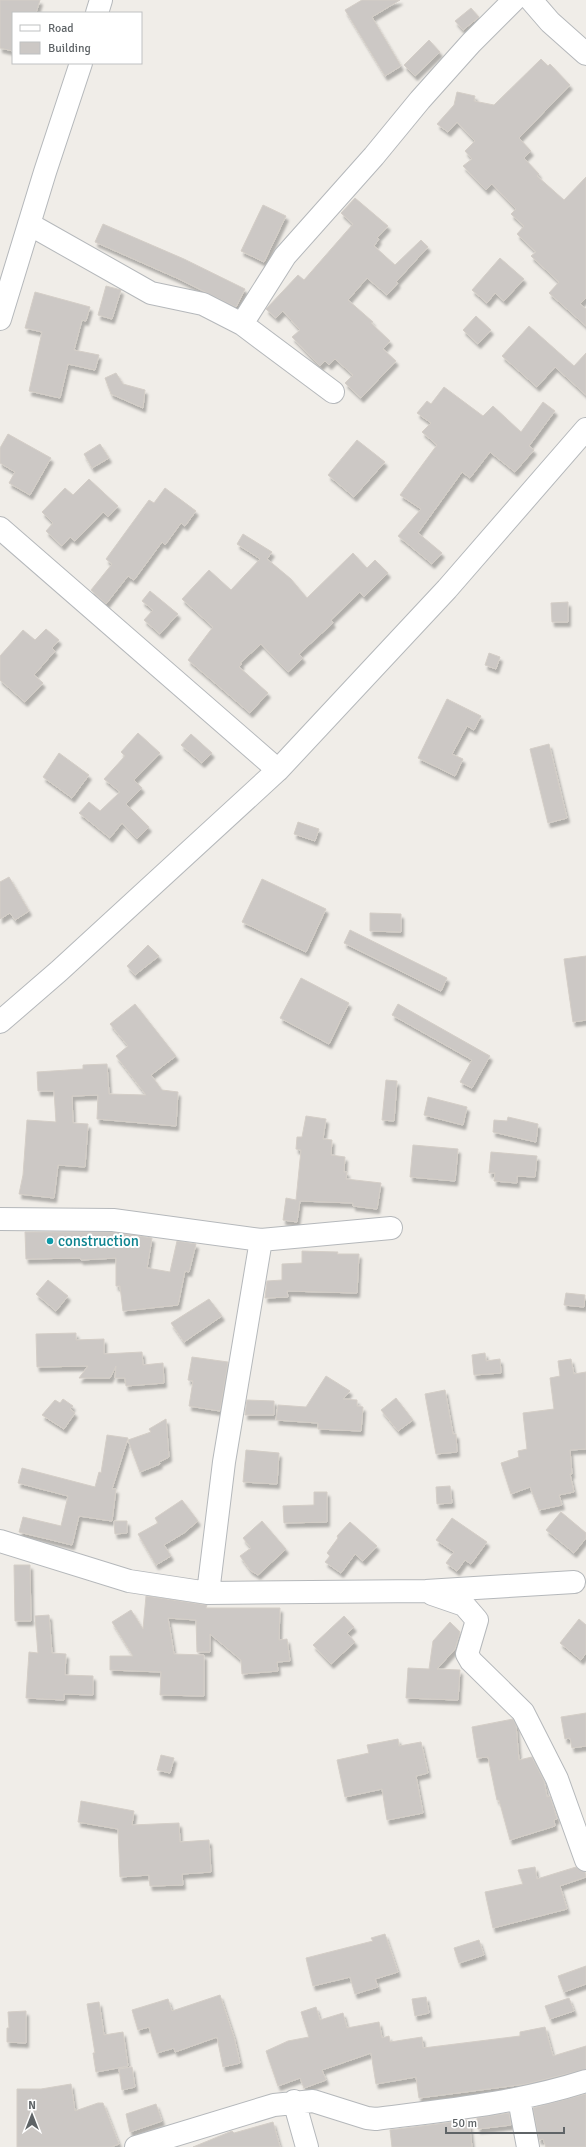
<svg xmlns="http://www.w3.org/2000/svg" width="586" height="2147" font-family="Signika,sans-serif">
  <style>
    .building { fill: #ccc8c5; stroke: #d4cec7; filter: url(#shadow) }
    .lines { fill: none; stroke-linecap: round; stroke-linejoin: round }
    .minor-casing { stroke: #b5b8bb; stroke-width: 24 }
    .minor { stroke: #fff; stroke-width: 22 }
    .culture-dot { fill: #0f9aa8; stroke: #fff; stroke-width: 1.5 }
    .labels { text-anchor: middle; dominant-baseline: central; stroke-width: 4; stroke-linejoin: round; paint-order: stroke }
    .culture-label { font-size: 15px; fill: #0d838f; stroke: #fff; text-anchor: start }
  </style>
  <defs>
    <filter id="shadow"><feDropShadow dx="2.5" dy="4.5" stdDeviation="1" flood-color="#0004"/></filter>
  </defs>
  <rect width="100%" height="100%" fill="#f0ede8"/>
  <!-- building -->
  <path class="building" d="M0,0H40L36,13H13V51L0,48Z
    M362,0H400L372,17L401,66L385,76L345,10Z
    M471,8L479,17L463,30L455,21Z
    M429,40L440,52L415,76L404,65Z
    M541,59L548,66L550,64L570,85L519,138L531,151L524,158L539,174L537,176L564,200L586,177V298L580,304L586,309V326L549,293L559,282L531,256L536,252L517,234L524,226L511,214L516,209L492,184L486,190L463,166L472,159L465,151L475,141L457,122L448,132L437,124L454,105L457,92L475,96L474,101L494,105Z
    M355,198L388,226L377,238L379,239L374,246L395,265L421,240L428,247L396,282L398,283L387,295L367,278L348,300L373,322L371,323L390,341L383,349L396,361L361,398L345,383L353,375L335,359L329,365L325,361L320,366L292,337L300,330L283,311L276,318L266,309L298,275L304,280L353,224L341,213Z
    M263,205L286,216L264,262L241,251Z
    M103,224L184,259L245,289L236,307L179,279L95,242Z
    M500,258L524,279L504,301L495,293L487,303L472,290Z
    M106,286L121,290L112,319L98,315Z
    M35,292L90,307L86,321L82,320L74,350L99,355L95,370L68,364L60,398L29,391L42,332L25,328Z
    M476,316L491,330L478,344L463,330Z
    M529,326L574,366L586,353V395L555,367L537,387L502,356Z
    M116,373L123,384L145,390L143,408L111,394L105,378Z
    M444,387L483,416L493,406L521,432L543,402L555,411L529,446L534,450L515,472L490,452L470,478L462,472L418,533L442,553L432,564L398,536L421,509L400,495L437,445L422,432L431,423L417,413L427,401L431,404Z
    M8,434L51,458L30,495L9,483L15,472L0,463V448Z
    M357,440L385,462L354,497L328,475Z
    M100,444L109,458L92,468L84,454Z
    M89,479L118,506L108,517L103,512L75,541L70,537L62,546L46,531L53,523L42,512L65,488L73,495Z
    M165,488L196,511L185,526L181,523L165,545L162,542L134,580L128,576L106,604L91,590L112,564L106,559L149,500L154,503Z
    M243,534L272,552L267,559L291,579L307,598L353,553L367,568L375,560L388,573L364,597L360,592L331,620L333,623L299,654L303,658L288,672L261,644L240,663L242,664L239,667L268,693L250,713L188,660L213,627L182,599L209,570L231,590L260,559L237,544Z
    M150,591L178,614L160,634L144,620L153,610L142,601Z
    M568,602V622H552L551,603Z
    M46,629L59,640L52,648L55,651L34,675L43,683L25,702L0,680V656L23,630L35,640Z
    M489,653L500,657L496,669L485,665Z
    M447,699L481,716L474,730L467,726L452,754L463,759L455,776L418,758Z
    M138,733L160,753L134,780L142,788L126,804L149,827L137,839L122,823L110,838L79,813L89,802L100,811L120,792L104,779L125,756L121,752Z
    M191,734L212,753L202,763L181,745Z
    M549,744L567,818L548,823L530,749Z
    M59,753L89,775L72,798L43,777Z
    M298,822L319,829L315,841L294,834Z
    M9,877L29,911L15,920L10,913L0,919V882Z
    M262,879L326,909L306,952L242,922Z
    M370,913L401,914V932L370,931Z
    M350,930L447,978L441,991L344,943Z
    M148,945L159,956L135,975L127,966Z
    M586,956V1020L573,1022L564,959Z
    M301,978L349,1003L329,1044L280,1018Z
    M135,1004L176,1056L151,1075L162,1090L178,1092L176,1126L97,1119L98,1095L72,1096L73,1123L88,1124L85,1167L58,1165L54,1198L19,1194L23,1175L27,1120L56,1122L54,1091H38L37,1072L83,1069V1065L107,1064L109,1094L146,1095L116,1056L128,1046L110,1024Z
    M398,1004L490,1056L472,1088L460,1082L472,1060L392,1015Z
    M386,1080L397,1081L394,1121L382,1120Z
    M428,1097L467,1107L463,1125L424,1115Z
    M306,1116L326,1119L323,1139L332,1140L331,1155L345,1157L344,1172H347L346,1179L381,1183L377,1209L353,1206V1203L300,1201L297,1222L283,1220L286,1198L296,1200L301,1150L296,1149L297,1137H302Z
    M508,1117L538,1124L536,1142L493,1132L494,1120L507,1121Z
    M413,1145L458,1149L455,1181L410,1177Z
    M491,1152L537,1156L535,1177L517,1176V1183L494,1181L495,1173H489Z
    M25,1232H112L152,1238L147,1268L170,1272L177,1241L196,1244L189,1272L185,1271L178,1305L123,1311L120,1286H116V1258L81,1260L80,1258L26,1259Z
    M302,1251L338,1252L337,1254H359L357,1293L287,1291L288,1297L265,1298L267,1281L282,1280V1264L302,1263Z
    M48,1280L68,1296L56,1311L36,1294Z
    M566,1293L585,1295L584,1307L564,1305Z
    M209,1299L222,1316L184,1342L171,1323Z
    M76,1333V1340L104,1339V1354L142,1352L143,1365L163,1363L164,1383L126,1386L125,1378H115L116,1366L110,1378H79L88,1366L37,1367L36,1334Z
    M485,1353L486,1361L500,1359L501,1373L474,1375L472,1355Z
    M192,1357L228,1362L220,1411L189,1406L193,1381L188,1380Z
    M571,1359L574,1374L586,1372V1449L570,1450L572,1474H570L574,1492L559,1495L562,1505L539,1510L530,1487L511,1494L501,1463L519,1457L518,1451L527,1449L523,1413L554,1409L550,1378L560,1376L558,1361Z
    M326,1376L350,1391L343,1399L357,1400V1406L363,1407L361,1431L318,1429V1423L276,1420L278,1405L306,1407Z
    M445,1390L453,1434H456L457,1452L436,1454L425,1394Z
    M396,1398L413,1420L398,1431L381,1410Z
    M63,1399L73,1406L70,1409L75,1413L64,1429L42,1415L55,1400L60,1403Z
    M247,1400L274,1401V1415H245Z
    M166,1419L169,1457L159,1462L160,1464L140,1472L128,1440L151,1432L149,1429Z
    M107,1435L128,1438L112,1489H116L112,1521L79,1516L72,1545L19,1532L23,1517L61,1526L68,1496L18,1483L22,1468L95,1487L99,1472L101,1473Z
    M246,1450L279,1453L277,1484L243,1482Z
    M450,1486L452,1503L437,1504L436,1487Z
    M314,1492H327V1522L284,1523L283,1506L314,1505Z
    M182,1500L198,1521L184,1533L164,1545L171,1556L156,1565L138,1534L158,1523L155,1518Z
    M561,1512L586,1533V1538L574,1553L546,1530Z
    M452,1518L487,1542L471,1564L465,1560L457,1571L446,1563L454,1552L436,1540Z
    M114,1521H127V1533L115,1534Z
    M262,1521L286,1549L258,1575L250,1570L240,1556L251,1548L243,1538Z
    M350,1522L377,1546L363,1561L355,1554L341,1573L325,1562L330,1556L327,1553L338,1538L337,1536Z
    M14,1565H30L31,1621H15Z
    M146,1596L207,1605L206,1608H280L279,1640L287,1639L290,1661L277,1662L278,1671L242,1674L241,1660L210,1634V1652H197L196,1620L168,1618L174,1654L204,1655V1696L160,1695L161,1672L110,1670V1656H133L112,1622L131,1610L143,1629Z
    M49,1615L52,1653L66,1654L65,1675L93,1676V1695L64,1694V1700L26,1698L29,1652L38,1653L35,1616Z
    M344,1616L354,1627L347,1633L355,1642L331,1664L313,1645Z
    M579,1619L586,1625V1653L581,1660L560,1643Z
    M450,1622L460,1632L455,1649L437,1669L460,1670L458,1700L406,1698L408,1668L429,1669L433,1641Z
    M586,1713V1746L572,1748L570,1738L565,1739L561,1717Z
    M513,1719L516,1725L519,1760L532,1757L544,1781L547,1797L550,1796L557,1819L554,1820L555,1826L510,1840L499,1800H497L488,1757L477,1758L472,1727Z
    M398,1739L399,1746L421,1742L428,1773L416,1776L423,1813L387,1820L382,1789L345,1797L337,1760L369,1753L367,1745Z
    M161,1755L174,1758L170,1773L157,1770Z
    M81,1801L134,1811L132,1825L179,1823L180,1842L209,1840L211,1872L182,1874L183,1885L150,1886L149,1875L120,1877L118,1829L78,1822Z
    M535,1867L537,1879L576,1867L585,1872L586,1877L560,1886L567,1909L493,1928L485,1892L523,1884L518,1870Z
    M385,1934L398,1972L375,1979L378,1987L355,1994L350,1977L313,1986L306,1958L373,1941L371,1938Z
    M479,1940L484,1955L459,1963L454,1948Z
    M586,1966V1984L564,1992L558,1976Z
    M220,1995L234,2037L240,2063L223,2067L217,2037L175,2052L174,2048L157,2053L149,2027L138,2030L132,2010L168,1999L172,2011Z
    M426,1997L429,2013L415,2016L412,1999Z
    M569,1998L574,2011L550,2019L545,2006Z
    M99,2002L104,2035L123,2032L128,2066L96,2072L93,2053H95L87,2004Z
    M316,2007L320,2020L343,2013L347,2028L379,2022L382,2038L389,2036L390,2042L422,2037L423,2048L520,2036V2032L545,2027L553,2056L586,2046V2069L526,2084L419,2098L416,2077L376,2084L371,2053L322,2070L326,2080L304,2088L300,2078L278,2086L266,2051L288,2041L309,2037L301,2012Z
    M26,2011V2043L7,2042V2028H9L8,2012Z
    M132,2067L135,2087L122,2090L119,2069Z
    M71,2084L75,2111L98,2103H103L119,2144L111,2147H17V2089H41Z
    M586,2094V2147H546L543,2139L539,2140L533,2108Z
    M156,2104L162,2121L130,2132L126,2114Z
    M509,2113L511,2125L478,2129L477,2118Z
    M469,2120L472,2147H392L390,2130Z
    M273,2122L280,2147H193L232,2131L234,2133Z"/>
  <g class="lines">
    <defs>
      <path id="minor" d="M531,0L550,22L586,54
        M97,13L101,0
        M29,224L151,293L203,304L242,324L285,256L374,156L420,100L471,43L514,0
        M0,319L45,172L81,63
        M242,324L333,392
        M0,528L278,770
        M0,1022L59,971L278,770L447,589L586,429
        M0,1219L113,1220L261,1240L391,1228
        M0,1541L129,1581L208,1593L426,1591L574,1582
        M208,1593L224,1462L261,1240
        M432,1594L464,1605L477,1620L467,1654L471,1661L523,1712L557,1779L586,1860
        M519,2099L528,2147
        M294,2101L307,2147
        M136,2147L274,2105L313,2101L367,2118L376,2119C447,2110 518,2103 586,2081"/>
    </defs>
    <!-- minor casing -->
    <use href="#minor" class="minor-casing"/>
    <!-- minor -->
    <use href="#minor" class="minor"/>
  </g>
  <!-- markers -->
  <circle class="culture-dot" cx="50" cy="1241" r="4"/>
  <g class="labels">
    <!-- culture labels -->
    <g class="culture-label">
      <text x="58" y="1241">construction</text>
    </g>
  </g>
  <!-- legend -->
  <rect x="12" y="12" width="130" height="52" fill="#ffffff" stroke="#bfc1c2"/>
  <rect x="20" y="25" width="20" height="6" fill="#ffffff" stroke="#bfc1c2"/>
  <text x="48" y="32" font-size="12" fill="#5f6467">Road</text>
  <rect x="20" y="42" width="20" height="12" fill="#ccc8c5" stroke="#bfc1c2"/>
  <text x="48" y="52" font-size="12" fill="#5f6467">Building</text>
  <!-- north arrow -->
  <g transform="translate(32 2115)" stroke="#ffffff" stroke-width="3" paint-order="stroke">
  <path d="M0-3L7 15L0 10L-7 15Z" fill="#5f6467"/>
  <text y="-6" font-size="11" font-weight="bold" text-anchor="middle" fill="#5f6467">N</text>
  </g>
  <!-- scale -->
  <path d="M446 2127v6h118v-6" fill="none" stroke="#5f6467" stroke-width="2"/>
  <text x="452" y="2127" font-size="12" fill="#5f6467" stroke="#ffffff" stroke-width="3" paint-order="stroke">50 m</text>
</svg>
